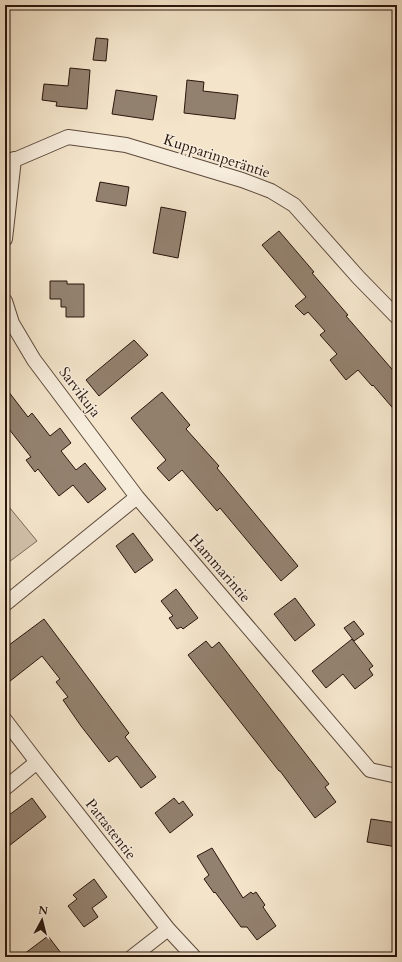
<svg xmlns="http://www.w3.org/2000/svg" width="402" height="962" font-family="Cardo,serif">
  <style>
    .green { fill: #d1c1aa; stroke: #7e6c5c }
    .building { fill: #93816f; stroke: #2b160d }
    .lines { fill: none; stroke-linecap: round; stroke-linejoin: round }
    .minor-casing { stroke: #5d4a3c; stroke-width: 16 }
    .minor { stroke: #f7eddd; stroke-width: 14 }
    .labels { text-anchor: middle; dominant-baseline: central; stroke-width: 3; stroke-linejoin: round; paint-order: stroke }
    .street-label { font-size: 15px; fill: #2b160d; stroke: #f7eddd }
  </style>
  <rect width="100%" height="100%" fill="#f3e4ca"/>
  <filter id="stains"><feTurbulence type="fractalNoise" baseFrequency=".005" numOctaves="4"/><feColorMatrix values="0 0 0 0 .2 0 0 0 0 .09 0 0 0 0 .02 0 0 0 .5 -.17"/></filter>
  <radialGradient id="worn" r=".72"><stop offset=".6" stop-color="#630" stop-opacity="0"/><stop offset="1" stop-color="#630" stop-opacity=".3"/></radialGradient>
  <!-- green -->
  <path class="green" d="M5,502L37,541L5,565Z"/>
  <!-- building -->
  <path class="building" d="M96,38L108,39L106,61L93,60Z
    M70,68L90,70L87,109L56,106L57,102L42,100L44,84L68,86Z
    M187,80L204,82L203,91L238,95L235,119L184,113Z
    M116,90L157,96L153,120L112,114Z
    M100,182L129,187L126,206L96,201Z
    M161,207L186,212L178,258L153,253Z
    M279,231L314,272L312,273L348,315L346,316L397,375V413L373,385L372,386L358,370L346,380L330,360L337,354L320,335L325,331L308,312L304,315L295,306L306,297L262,245Z
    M50,281H67V284H84V317H66V307H61V299H50Z
    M134,340L148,355L99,396L86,380Z
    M5,387L28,417L32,413L50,436L60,428L71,443L61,451L76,470L85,463L106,489L88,503L73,485L59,496L38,469L35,472L26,460L31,457L5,424Z
    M162,392L190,425L186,429L219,466L217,468L298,566L281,581L220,508L217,511L182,470L169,481L157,468L166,460L131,418Z
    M133,533L153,560L135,573L116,546Z
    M176,589L198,618L183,629L181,627L177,629L169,618L173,616L161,601Z
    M295,598L315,625L295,641L274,614Z
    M44,619L129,733L125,737L156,777L141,788L117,756L109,762L81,726L63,700L68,697L56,682L60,679L42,656L5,685V648Z
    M354,621L364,634L354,641L344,628Z
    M352,639L373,666L369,669L373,675L355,689L343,674L326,688L312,671Z
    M206,641L212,648L219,642L329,784L325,787L336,802L315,818L280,771H279L188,655Z
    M32,798L46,817L5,849V818Z
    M174,798L179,804L183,801L193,815L170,833L155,813Z
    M371,819L397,823V847L367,842Z
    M212,848L243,898L251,892L253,894L256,892L265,905L263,907L276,926L257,940L247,927H241L215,892L214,893L204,879L209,875L197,856Z
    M94,879L107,897L92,908L98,917L84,927L68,906L77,899L73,895Z
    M48,936L64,957H20Z"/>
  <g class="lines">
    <defs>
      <path id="minor" d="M5,164L68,137L126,145L242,180L271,191L294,205L358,277L397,317
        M5,239L14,159
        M5,301L12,323L34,360L137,497
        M5,604L137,497L370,770L397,776
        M5,720L37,762L168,929L194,957
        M5,788L37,762
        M132,957L168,929"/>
    </defs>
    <!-- minor casing -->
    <use href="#minor" class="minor-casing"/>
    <!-- minor -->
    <use href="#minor" class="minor"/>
  </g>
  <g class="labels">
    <!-- street labels -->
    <g class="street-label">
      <text transform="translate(217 156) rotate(18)">Kupparinperäntie</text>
      <text transform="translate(80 392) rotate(53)">Sarvikuja</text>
      <text transform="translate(220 568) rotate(49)">Hammarintie</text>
      <text transform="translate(111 829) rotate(52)">Pattastentie</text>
    </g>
  </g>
  <!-- margin -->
  <rect width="402" height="962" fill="none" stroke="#f3e4ca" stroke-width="20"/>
  <rect x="6" y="6" width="390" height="950" fill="none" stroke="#2b160d" stroke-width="2"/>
  <rect x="10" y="10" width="382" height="942" fill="none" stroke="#2b160d"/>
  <!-- north arrow -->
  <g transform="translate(42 920) rotate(7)" stroke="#f7eddd" stroke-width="3" paint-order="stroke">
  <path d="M0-3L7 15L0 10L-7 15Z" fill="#2b160d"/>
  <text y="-6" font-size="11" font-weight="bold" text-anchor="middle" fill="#2b160d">N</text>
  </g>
  <rect width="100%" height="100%" filter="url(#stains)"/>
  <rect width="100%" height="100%" fill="url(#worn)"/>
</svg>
